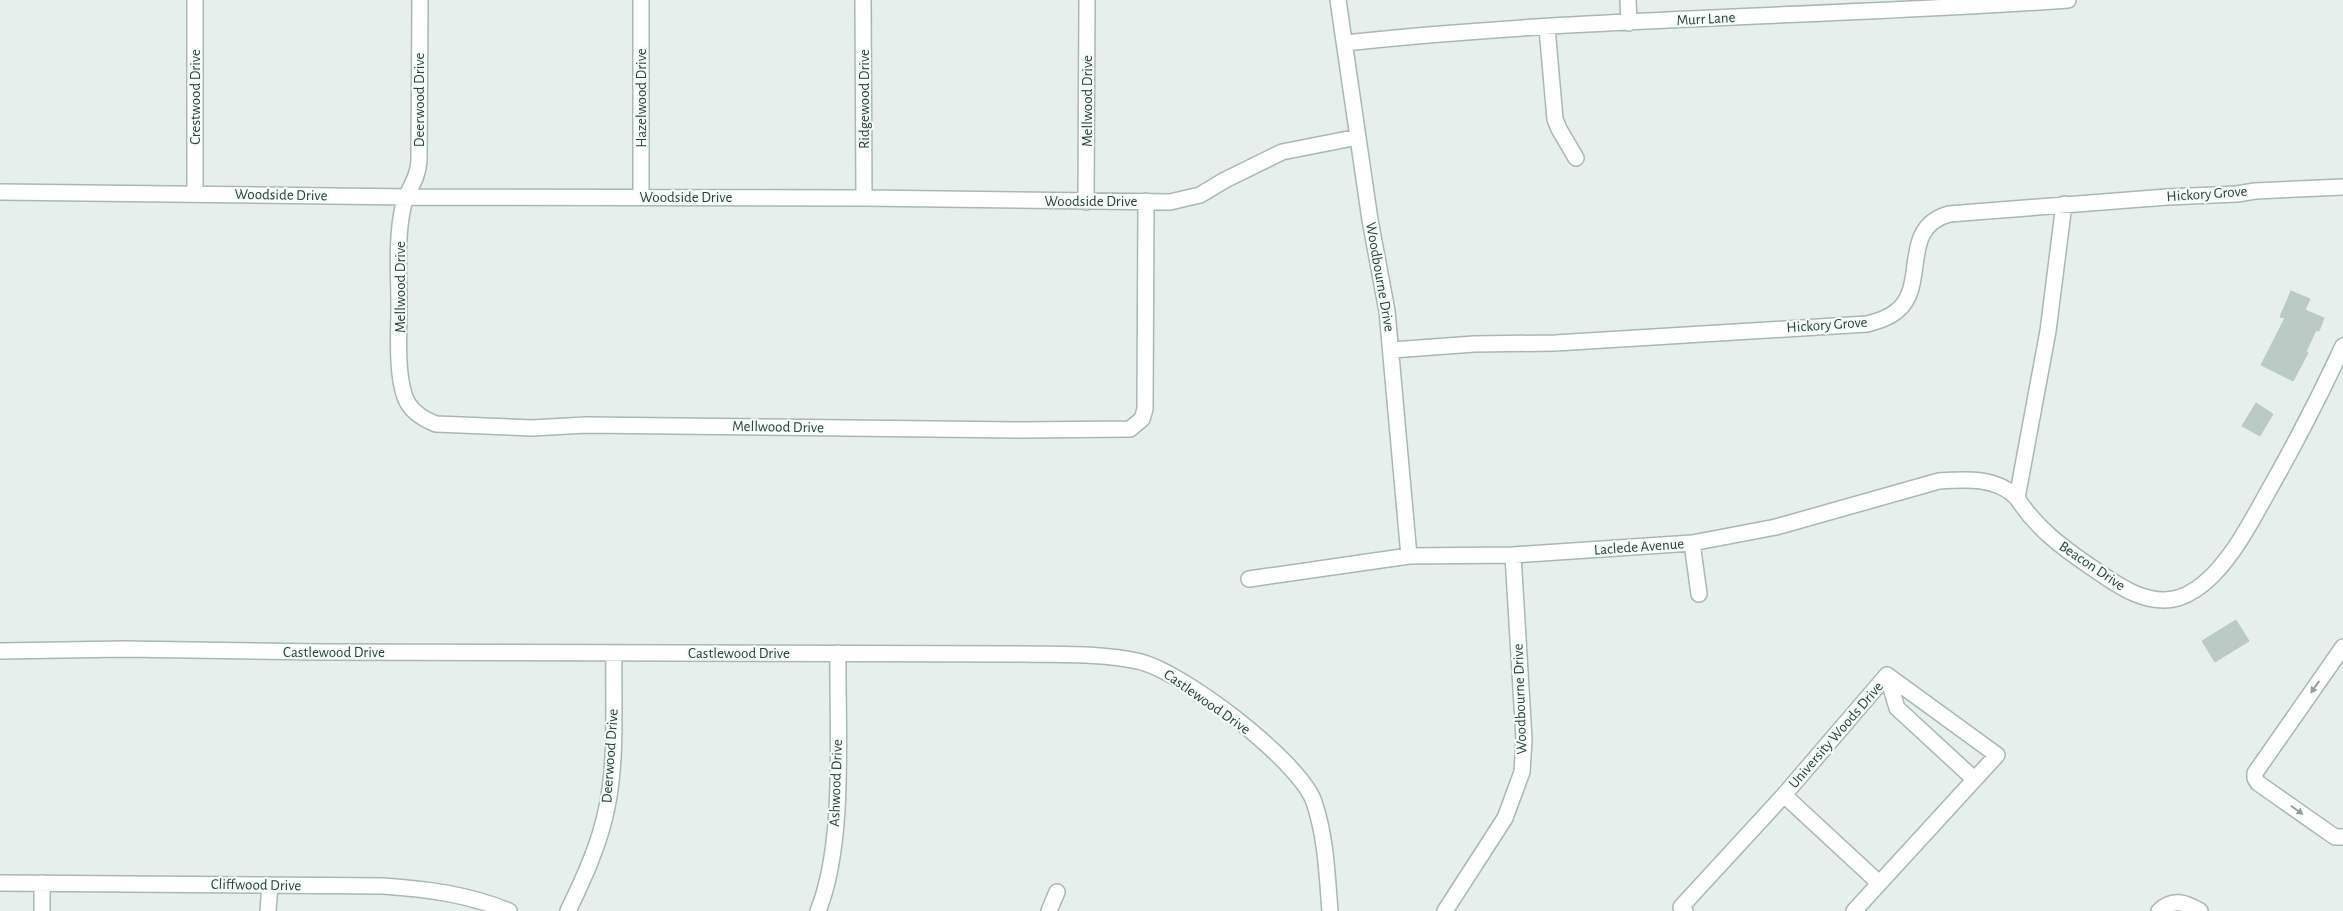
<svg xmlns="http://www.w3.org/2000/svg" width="2343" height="911" font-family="'Alegreya Sans',sans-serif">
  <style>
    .building { fill: #bbcac4; stroke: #b8c9c2 }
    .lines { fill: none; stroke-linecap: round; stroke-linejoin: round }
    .minor-casing { stroke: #a8b8b2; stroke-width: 18 }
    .minor { stroke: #fff; stroke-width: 15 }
    .oneway { fill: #92a09c }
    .labels { text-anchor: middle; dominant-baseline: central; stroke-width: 4.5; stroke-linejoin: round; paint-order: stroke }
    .street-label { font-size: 15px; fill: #24423a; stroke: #f7fbf9 }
  </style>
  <rect width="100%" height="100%" fill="#e6efeb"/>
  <!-- building -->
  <path class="building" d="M2291,291L2310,299L2305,310L2324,318L2319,331L2316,330L2306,352L2308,353L2293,381L2261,365L2285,318L2280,317Z
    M2256,403L2273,414L2260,436L2242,426Z
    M2236,620L2249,641L2215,662L2202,641Z"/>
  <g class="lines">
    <defs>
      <path id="minor" d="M195,0V194
        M420,0L419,161C417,183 407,189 403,207C396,239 399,274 399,306C399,333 396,372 405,397C410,411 423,419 436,424L532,428L586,425L1021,430L1130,429L1142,419L1145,409L1146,201
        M641,0V197
        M863,0L864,198
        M1338,0L1370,220L1387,311L1409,556
        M1628,0L1629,23
        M1547,28L1555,119L1559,129L1576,158
        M1345,43C1585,17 1827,17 2068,0
        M0,192L410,197L864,198L1170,202L1200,195L1225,180L1282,152L1358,137
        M1086,202L1087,0
        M2064,204L2048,331L2017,498C2036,528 2063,548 2091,567C2116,584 2146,607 2178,598C2191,594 2202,586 2212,576C2234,554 2250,524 2265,497C2293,448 2319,398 2343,346
        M1392,350L1474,344L1555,343L1867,324C1878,321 1889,318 1898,310C1928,284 1899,228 1949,214L2167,197L2237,194L2255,191L2343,187
        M1692,543L1699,594
        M1249,579L1409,556L1513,555L1692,543L1776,527L1939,481C1966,479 1997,477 2017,498
        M2343,647L2255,773V778L2258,783L2335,837H2343
        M0,651L125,649L321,652L1024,654C1061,655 1100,653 1137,661C1180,669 1300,761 1314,802C1326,837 1327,875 1330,911
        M1784,795L1879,883
        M0,883L383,886C427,889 467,894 509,911
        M42,883V911
        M268,911L270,885
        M568,911C584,878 600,843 607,807C617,759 613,702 614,653
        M818,911C846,842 837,728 838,653
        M1049,911L1057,892
        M1445,911L1505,818L1522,772L1524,739L1513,555
        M1685,911L1681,907L1784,795L1887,675
        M1854,911L1997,755L1887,675L1897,708L1974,779
        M2159,911C2172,898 2185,902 2200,911"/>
    </defs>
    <!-- minor casing -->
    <use href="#minor" class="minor-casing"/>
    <!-- minor -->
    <use href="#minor" class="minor"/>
  </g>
  <!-- one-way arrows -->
  <defs><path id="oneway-solid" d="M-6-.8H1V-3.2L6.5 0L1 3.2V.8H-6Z" transform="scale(1.25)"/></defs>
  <g class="oneway">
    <use href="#oneway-solid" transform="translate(2315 687) rotate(125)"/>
    <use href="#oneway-solid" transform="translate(2297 810) rotate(35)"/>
  </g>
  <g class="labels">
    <!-- street labels -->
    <g class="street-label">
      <text transform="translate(1706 19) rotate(-3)">Murr Lane</text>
      <text transform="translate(195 97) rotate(-90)">Crestwood Drive</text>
      <text transform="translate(641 98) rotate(-90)">Hazelwood Drive</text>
      <text transform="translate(864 99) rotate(-90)">Ridgewood Drive</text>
      <text transform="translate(419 100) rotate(-90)">Deerwood Drive</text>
      <text transform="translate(1087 101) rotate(-90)">Mellwood Drive</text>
      <text transform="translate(2207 194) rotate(-4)">Hickory Grove</text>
      <text transform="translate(281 195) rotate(1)">Woodside Drive</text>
      <text x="686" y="197">Woodside Drive</text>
      <text x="1091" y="201">Woodside Drive</text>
      <text transform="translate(1380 277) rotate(80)">Woodbourne Drive</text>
      <text transform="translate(400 287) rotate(-90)">Mellwood Drive</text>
      <text transform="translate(1827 325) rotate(-4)">Hickory Grove</text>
      <text transform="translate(778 427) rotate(1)">Mellwood Drive</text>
      <text transform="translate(1639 547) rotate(-4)">Laclede Avenue</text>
      <text transform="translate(2092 566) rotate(34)">Beacon Drive</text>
      <text x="334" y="652">Castlewood Drive</text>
      <text x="739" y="653">Castlewood Drive</text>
      <text transform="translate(1520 699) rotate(-92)">Woodbourne Drive</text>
      <text transform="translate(1207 702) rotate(35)">Castlewood Drive</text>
      <text transform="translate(1836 735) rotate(-49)">University Woods Drive</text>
      <text transform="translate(610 756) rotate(-86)">Deerwood Drive</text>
      <text transform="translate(836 783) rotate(-88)">Ashwood Drive</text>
      <text transform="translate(256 885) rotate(1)">Cliffwood Drive</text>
    </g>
  </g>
</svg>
